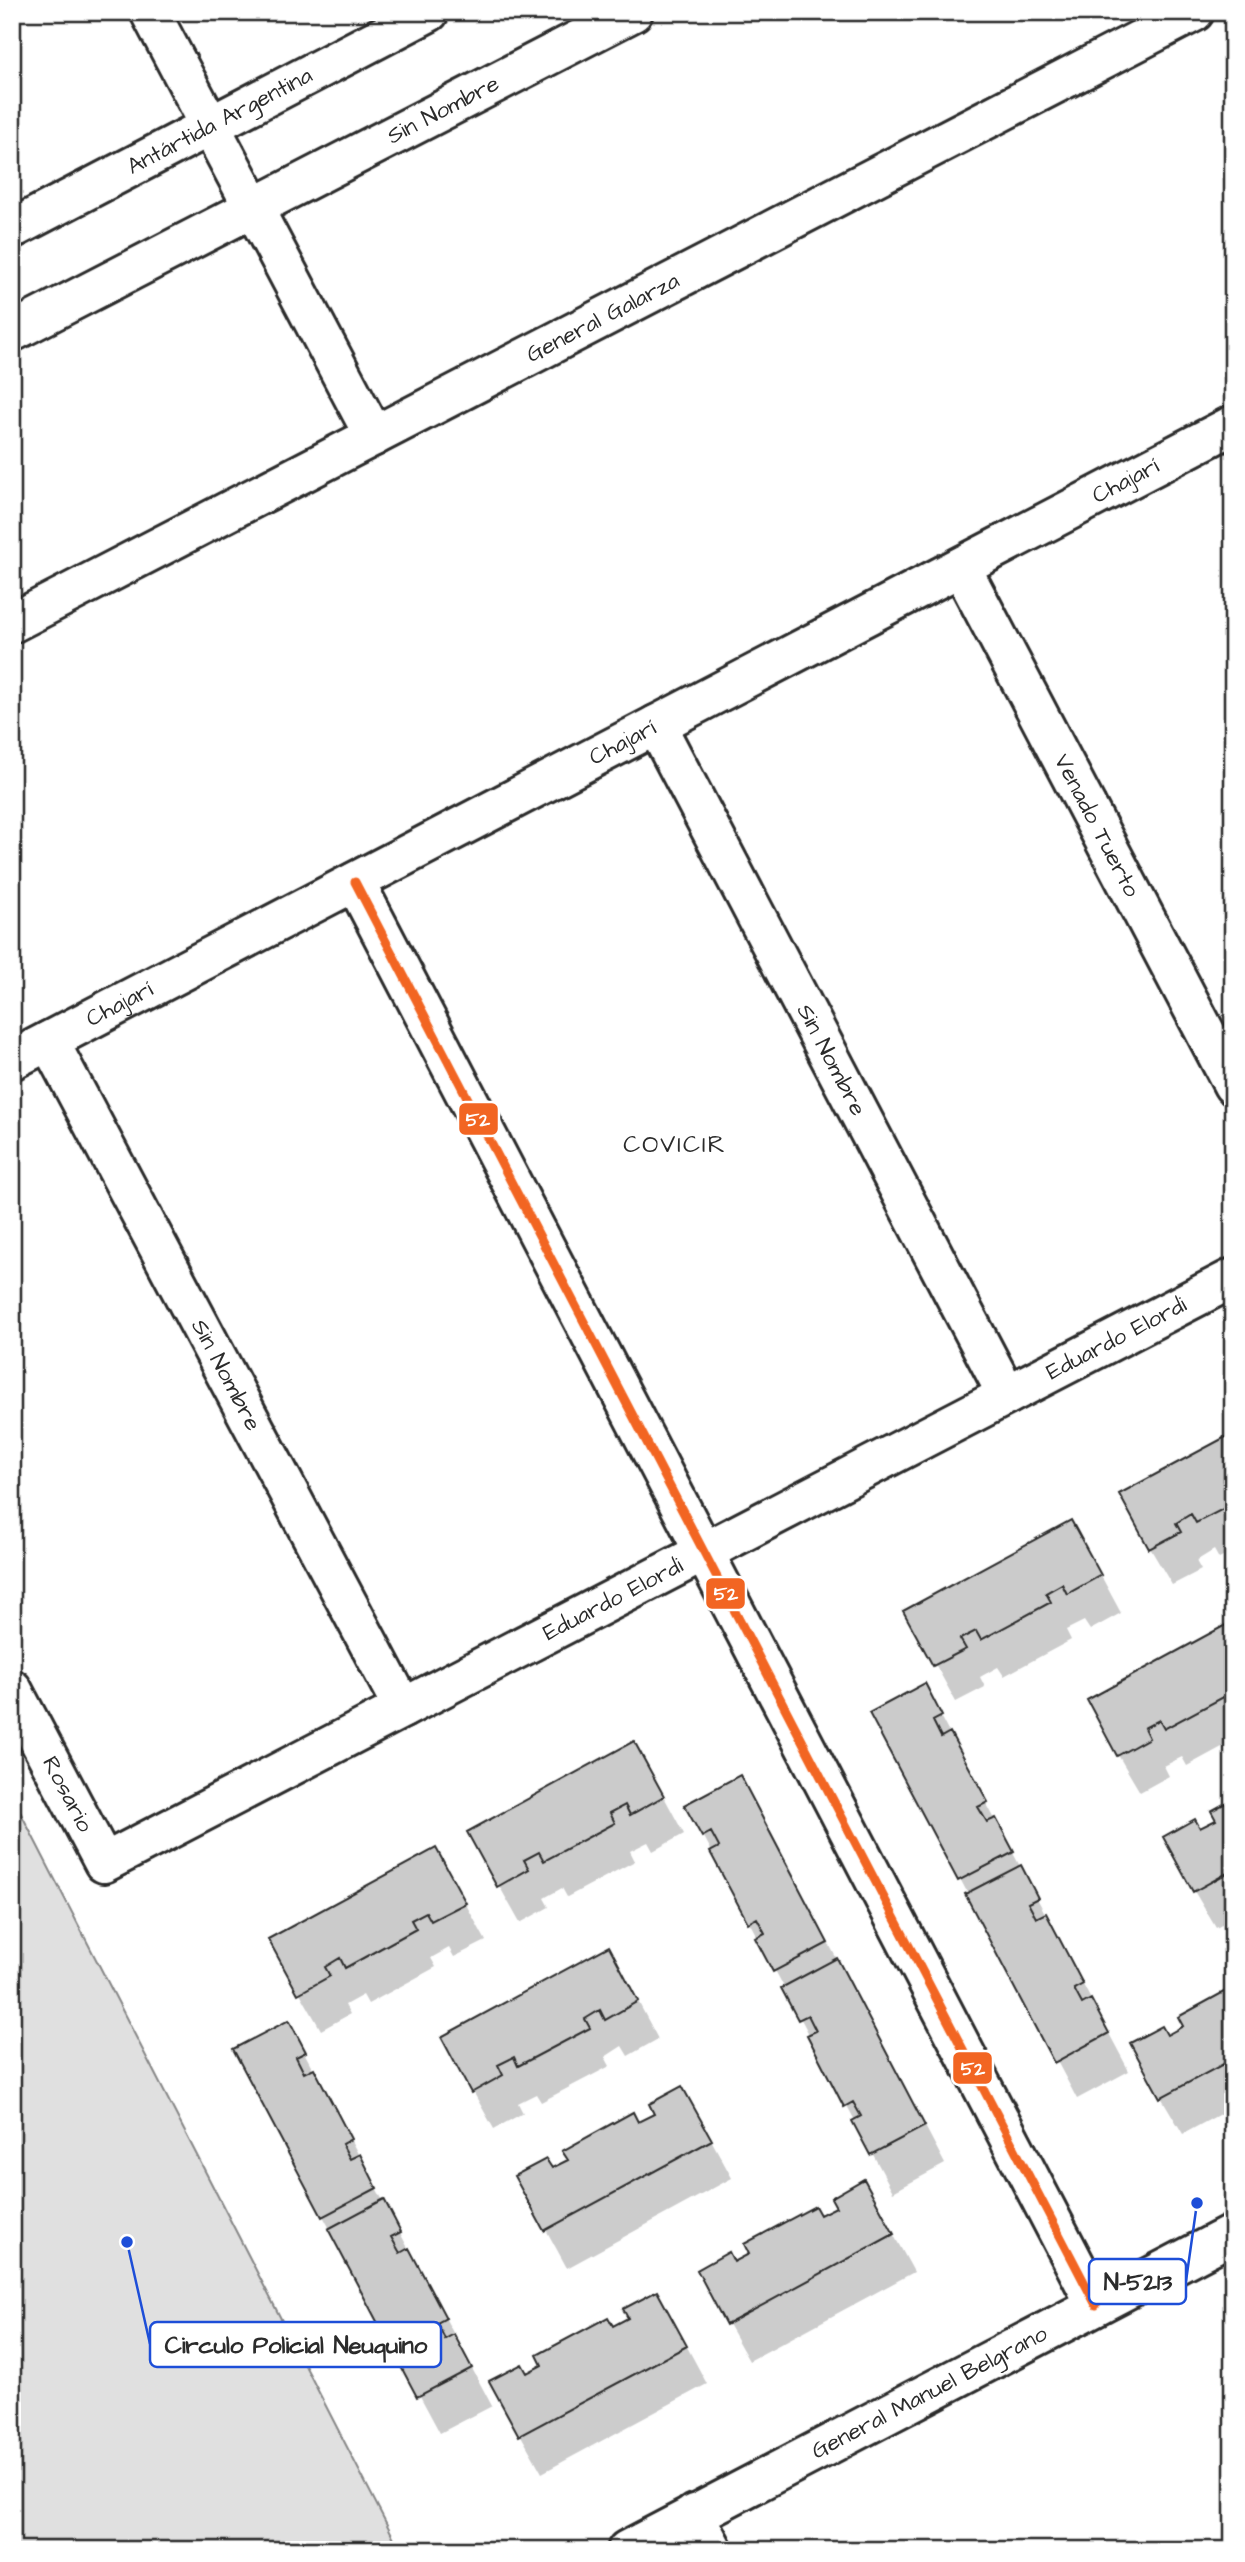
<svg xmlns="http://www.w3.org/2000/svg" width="1245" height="2562" font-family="'Architects Daughter',sans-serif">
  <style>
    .green { fill: #e0e0e0; stroke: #868686; stroke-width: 2 }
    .shadow { fill: #0003 }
    .building { fill: #cbcbcb; stroke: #2b2b2b; stroke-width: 2 }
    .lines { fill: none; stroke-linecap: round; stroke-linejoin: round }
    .street-casing { stroke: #2b2b2b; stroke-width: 44 }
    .secondary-casing { stroke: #2b2b2b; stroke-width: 44 }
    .street { stroke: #fff; stroke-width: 38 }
    .secondary { stroke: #fff; stroke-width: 38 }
    .bus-1-casing { stroke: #fff; stroke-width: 14 }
    .bus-1 { stroke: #f26522; stroke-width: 9 }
    .labels { text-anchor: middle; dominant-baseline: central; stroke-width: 6; stroke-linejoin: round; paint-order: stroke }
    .street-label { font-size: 23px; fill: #2b2b2b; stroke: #fff }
    .neighbourhood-label { font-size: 24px; letter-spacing: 2px; fill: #2b2b2b; stroke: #fff }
    .leader { fill: none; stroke: #1d4ed8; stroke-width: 2.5 }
    .callout-dot { fill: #1d4ed8; stroke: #fff; stroke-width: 2.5 }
    .callout { fill: #fff; stroke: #1d4ed8; stroke-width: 2.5 }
    .callout-label { font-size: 24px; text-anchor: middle; font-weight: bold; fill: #2b2b2b }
    .line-badge { stroke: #fff; stroke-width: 2.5 }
    .badge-label { font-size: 19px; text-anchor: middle; font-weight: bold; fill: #fff }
  </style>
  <rect width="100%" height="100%" fill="#fff"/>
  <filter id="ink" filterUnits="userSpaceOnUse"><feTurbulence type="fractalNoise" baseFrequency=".0143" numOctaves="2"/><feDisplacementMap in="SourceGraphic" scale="14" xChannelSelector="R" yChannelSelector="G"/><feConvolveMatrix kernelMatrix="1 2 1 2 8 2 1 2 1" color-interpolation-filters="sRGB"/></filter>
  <g filter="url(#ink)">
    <!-- green -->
    <path class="green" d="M12,1796L400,2550H12Z"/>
    <!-- shadow -->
    <path class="shadow" d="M1233,1435V1552L1219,1559L1214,1550L1196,1561L1201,1570L1172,1585L1150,1548Z
      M1092,1559L1121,1613L1090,1630L1084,1621L1066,1630L1071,1640L1004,1676L998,1667L980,1677L985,1687L956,1702L906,1611Z
      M1233,1623V1741L1187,1766L1182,1757L1164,1766L1169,1776L1140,1792L1118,1755Z
      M924,1686L1129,2071L1077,2099L872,1713Z
      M655,1780L684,1834L653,1851L648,1842L630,1851L635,1861L567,1897L562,1888L544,1898L549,1907L520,1923L469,1832Z
      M1233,1801V1919L1216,1928L1194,1891L1200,1831L1218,1821Z
      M687,1805L761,1815L945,2164L893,2192Z
      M457,1888L486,1941L454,1957L449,1948L431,1958L436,1967L368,2004L363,1995L345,2005L350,2014L321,2030L270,1940Z
      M630,1986L658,2039L628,2056L622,2046L605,2057L610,2066L541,2102L536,2094L518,2103L523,2113L494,2129L443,2038Z
      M1233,1989V2107L1183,2134L1161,2097L1167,2037Z
      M288,2022L492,2406L440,2433L323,2216Z
      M656,2114L703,2125L732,2178L567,2268L517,2177L552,2171Z
      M838,2208L885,2219L914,2272L749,2361L728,2324L734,2264Z
      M678,2330L707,2384L542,2473L491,2382L526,2375Z"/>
    <!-- building -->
    <path class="building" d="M1233,1433V1504L1196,1523L1191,1514L1176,1523L1181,1532L1149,1549L1119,1494Z
      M1071,1520L1101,1575L1067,1594L1062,1584L1046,1593L1051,1602L981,1640L976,1631L960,1639L966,1649L933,1666L903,1611Z
      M1233,1621V1680L1230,1682L1233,1692L1164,1729L1159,1720L1144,1728L1149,1738L1117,1756L1087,1700Z
      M925,1683L942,1716L933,1721L941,1737L950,1732L988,1802L978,1807L987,1822L996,1818L1014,1852L958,1881L869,1713Z
      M634,1741L664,1796L630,1815L625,1805L610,1813L615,1823L544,1861L539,1852L524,1860L529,1869L497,1887L467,1832Z
      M740,1775L828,1943L773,1972L755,1938L765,1933L757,1918L748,1923L710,1852L719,1847L711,1832L702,1837L684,1805Z
      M1233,1799V1870L1193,1892L1163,1837L1195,1819L1200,1828L1216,1820L1211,1811Z
      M436,1848L466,1903L431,1921L426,1912L411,1920L416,1929L345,1968L340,1958L325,1967L330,1976L298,1994L268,1939Z
      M1021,1865L1038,1898L1028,1903L1036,1918L1046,1913L1083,1984L1074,1989L1082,2004L1091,1999L1109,2033L1054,2063L965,1894Z
      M609,1946L638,2001L605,2020L600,2010L585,2019L590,2028L518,2066L514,2057L498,2065L503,2075L471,2093L441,2037Z
      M837,1958L925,2126L870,2155L852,2121L861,2116L853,2102L844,2107L807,2035L816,2031L808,2015L798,2020L781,1988Z
      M1233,1987V2059L1160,2098L1130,2043L1162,2026L1167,2035L1183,2026L1178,2017Z
      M289,2020L306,2052L296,2057L304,2073L314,2068L351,2139L342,2144L350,2159L360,2154L377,2188L322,2217L233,2049Z
      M682,2086L712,2140L544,2231L514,2176L546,2159L552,2168L568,2160L562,2151L633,2112L638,2122L654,2114L649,2104Z
      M864,2179L894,2234L726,2325L697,2270L729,2252L734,2262L749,2254L744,2244L815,2206L820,2215L836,2207L831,2198Z
      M384,2199L401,2232L391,2237L400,2253L409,2248L446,2318L437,2323L445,2339L454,2334L472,2368L417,2397L328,2229Z
      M657,2291L687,2346L519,2436L489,2381L522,2364L527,2373L542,2365L537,2355L608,2317L613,2326L628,2318L623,2309Z"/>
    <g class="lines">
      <defs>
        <g id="street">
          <path d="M150,12L374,436"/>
          <path id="s1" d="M12,332L633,12"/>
          <path id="s2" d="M961,567L1233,1085"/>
          <path id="s3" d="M12,623L1194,12"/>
          <path id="s4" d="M656,725L1007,1395"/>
          <path d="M355,882L1096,2305"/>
          <path id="s5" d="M49,1041L403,1708"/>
          <path id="s6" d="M12,1060L1233,425"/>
          <path id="s7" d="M12,1689L104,1863L1233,1278"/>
          <path d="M694,2514L713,2550"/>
        </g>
        <g id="secondary">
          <path id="s8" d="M12,229L429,12"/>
          <path id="s9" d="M627,2550L1233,2234"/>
        </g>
      </defs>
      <!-- street casing -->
      <use href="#street" class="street-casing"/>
      <!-- secondary casing -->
      <use href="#secondary" class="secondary-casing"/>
      <!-- street -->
      <use href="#street" class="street"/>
      <!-- secondary -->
      <use href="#secondary" class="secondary"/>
      <defs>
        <path id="bus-1" d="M355,882L1096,2305"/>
      </defs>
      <!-- bus-1 casing -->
      <use href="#bus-1" class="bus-1-casing"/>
      <!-- bus-1 -->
      <use href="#bus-1" class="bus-1"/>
    </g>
  </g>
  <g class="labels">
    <!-- street labels -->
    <g class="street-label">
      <text stroke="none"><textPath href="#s1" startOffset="485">Sin Nombre</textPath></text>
      <text stroke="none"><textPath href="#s8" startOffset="234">Antártida Argentina</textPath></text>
      <text stroke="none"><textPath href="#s3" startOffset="665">General Galarza</textPath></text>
      <text stroke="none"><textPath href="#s6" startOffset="1255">Chajarí</textPath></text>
      <text stroke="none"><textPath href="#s6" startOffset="688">Chajarí</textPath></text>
      <text stroke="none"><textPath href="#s2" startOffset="292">Venado Tuerto</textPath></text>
      <text stroke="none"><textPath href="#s6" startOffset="121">Chajarí</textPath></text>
      <text stroke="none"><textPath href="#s4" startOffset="378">Sin Nombre</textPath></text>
      <text stroke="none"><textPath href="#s7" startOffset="1337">Eduardo Elordi</textPath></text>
      <text stroke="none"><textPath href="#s5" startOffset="378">Sin Nombre</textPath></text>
      <text stroke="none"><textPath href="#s7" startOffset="770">Eduardo Elordi</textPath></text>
      <text stroke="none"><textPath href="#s7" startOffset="119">Rosario</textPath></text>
      <text stroke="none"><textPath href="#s9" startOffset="341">General Manuel Belgrano</textPath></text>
    </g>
    <!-- neighbourhood labels -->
    <g class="neighbourhood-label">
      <text x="675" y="1145">COVICIR</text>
    </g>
  </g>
  <!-- callouts -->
  <path class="leader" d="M1197 2203L1186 2281M127 2242L150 2344"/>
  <g class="callout-dot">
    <circle cx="1197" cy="2203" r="7"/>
    <circle cx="127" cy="2242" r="7"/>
  </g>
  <g class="callout">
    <rect x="1089" y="2259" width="97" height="45" rx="7"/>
    <rect x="150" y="2322" width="291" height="45" rx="7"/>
  </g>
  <g class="callout-label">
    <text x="1138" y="2290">N-5213</text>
    <text x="296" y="2353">Circulo Policial Neuquino</text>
  </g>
  <g class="line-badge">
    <rect x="458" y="1102" width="41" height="34" rx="7" fill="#f26522"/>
    <rect x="705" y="1577" width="41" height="33" rx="7" fill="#f26522"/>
    <rect x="952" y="2051" width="41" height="34" rx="7" fill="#f26522"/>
  </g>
  <g class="badge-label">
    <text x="478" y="1126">52</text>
    <text x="726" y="1600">52</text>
    <text x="973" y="2075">52</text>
  </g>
  <!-- margin -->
  <rect width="1245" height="2562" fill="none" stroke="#fff" stroke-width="42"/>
  <rect x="21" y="21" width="1203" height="2520" fill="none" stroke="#2b2b2b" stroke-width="2.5" filter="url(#ink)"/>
</svg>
